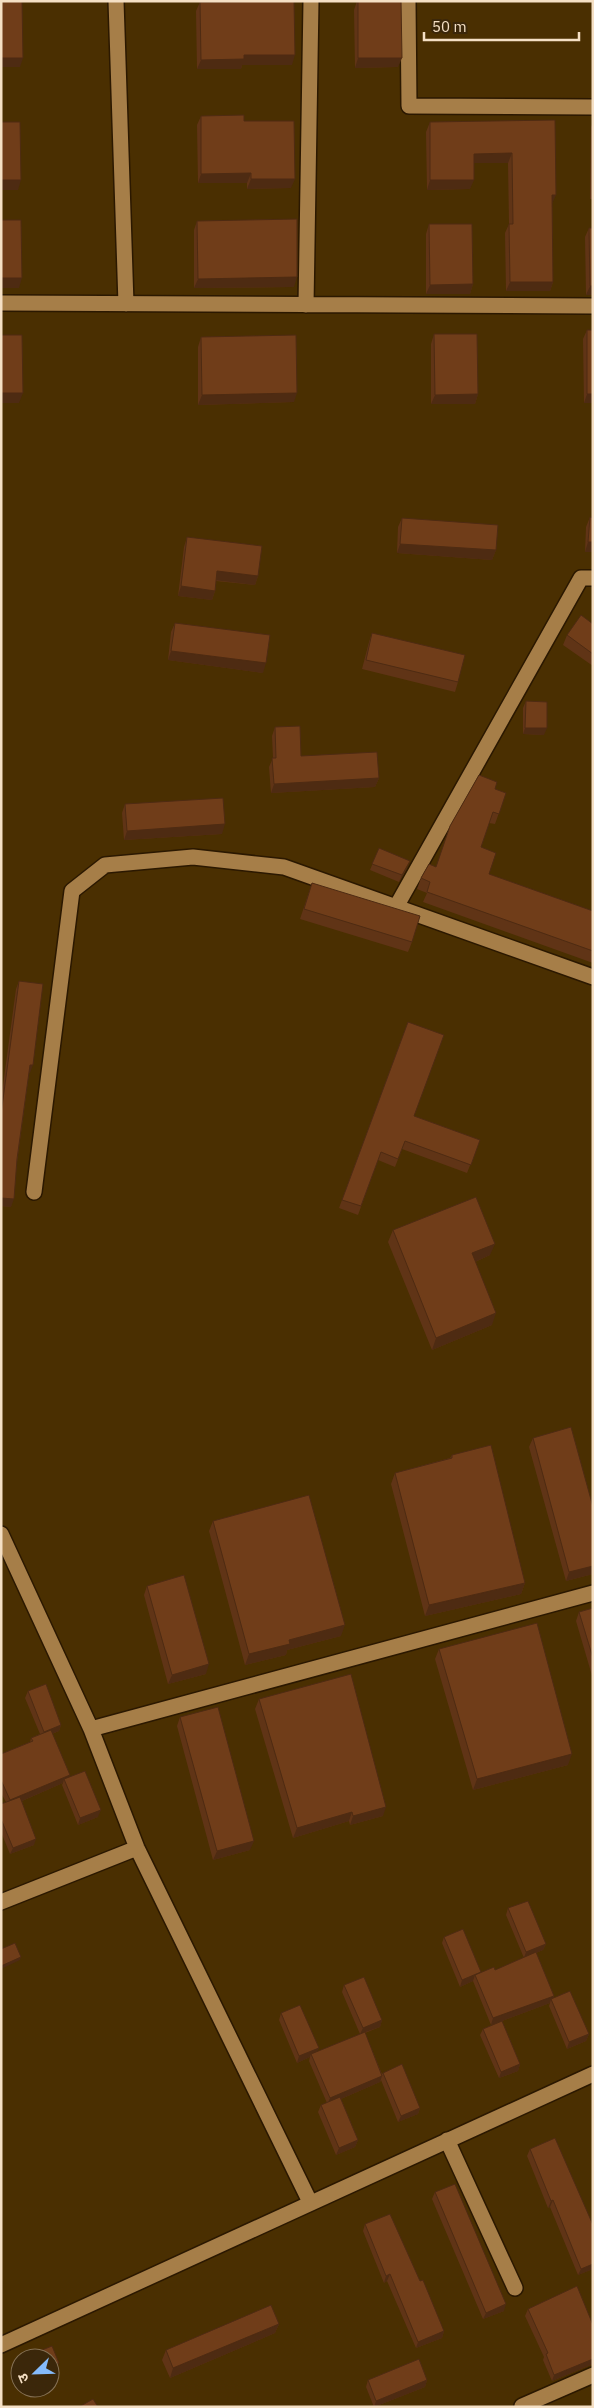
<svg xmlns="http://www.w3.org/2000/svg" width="594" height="2408" font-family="'IBM Plex Sans','Noto Sans Devanagari',sans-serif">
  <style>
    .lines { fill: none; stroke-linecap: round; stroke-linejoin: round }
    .street-casing { stroke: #2b1800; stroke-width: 18 }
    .street { stroke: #a67e48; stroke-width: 15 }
    .wall { fill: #603416 }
    .shaded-wall { fill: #4e2b12 }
    .building { fill: #703d19; stroke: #4e2b12 }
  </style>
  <rect width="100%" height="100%" fill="#4a2f01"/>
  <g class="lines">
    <defs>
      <path id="street" d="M116,1L126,304
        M408,1L409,106L593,107
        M1,303L593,306
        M306,305L311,1
        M396,907L581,578H593
        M34,1192L72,891L105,865L193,857L284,867L593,977
        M1,1534L91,1729L137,1848L310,2202
        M91,1729L593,1593
        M1,1902L137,1848
        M447,2140L515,2288
        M1,2345L593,2074
        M522,2406L593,2375"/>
    </defs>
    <!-- street casing -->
    <use href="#street" class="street-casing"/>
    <!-- street -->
    <use href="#street" class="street"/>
  </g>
  <!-- wall -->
  <path class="wall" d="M357,1L398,67L355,68L354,10Z
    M200,2L292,65H242L241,69H197L196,11Z
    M201,116L244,121L291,188L247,189V183H198L197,125Z
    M555,120L552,204L553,282L550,291H506L505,233L509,224L508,163H474L470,189L427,190L426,132L430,122Z
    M593,123V199H590L591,127Z
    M197,221L294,287L194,288V230Z
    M429,224L473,284L470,294H426V234Z
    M589,228L593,295H586L585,237Z
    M587,330L593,403H584L583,339Z
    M434,334L478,394L475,404H431V344Z
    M201,337L294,402L198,405V347Z
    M590,517L593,552H585L586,527Z
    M402,518L496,550L492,560L397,553L398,527Z
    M187,537L258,576L255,585L216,581L215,591L212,600L178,596L184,547Z
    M175,623L263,673L168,660L171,632Z
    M593,624V666L563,645L567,635Z
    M372,633L458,682L455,692L362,669L369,642Z
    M526,701L544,735L523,734V708Z
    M275,727L301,756L379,778L375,787L271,793L269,767L273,758L272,736Z
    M495,789L506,793L495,824L489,823L481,847L489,874L593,911V963L423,902L427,893L417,889L421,878L436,867Z
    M125,804L222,834L124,840L122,813Z
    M379,848L407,868L399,882L370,870Z
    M312,883L412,942L408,952L300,919Z
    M19,981L30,1073H29L11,1207L1,1206V1100L16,989Z
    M408,1022L414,1116L480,1140L467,1173L402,1149L395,1167L378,1160L358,1215L339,1208Z
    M393,1230L490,1255L475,1262L492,1325L432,1350L388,1242Z
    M533,1438L593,1574L566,1581L529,1447Z
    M452,1455L525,1583L521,1594L425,1616L391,1484L395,1473L450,1458Z
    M213,1521L341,1636L287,1650L286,1655L245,1665L209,1531Z
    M147,1586L206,1674L168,1684L144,1595Z
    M593,1608V1679L576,1621L579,1612Z
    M439,1649L568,1765L473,1790L435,1659Z
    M28,1691L61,1725L59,1731L52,1734L69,1777L98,1817L78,1825L62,1785L63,1783L22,1801L34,1845L10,1854L1,1832V1804L6,1802L1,1793V1754L30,1742L31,1738L40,1734L25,1698Z
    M259,1699L383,1816L350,1825L349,1821L293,1838L255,1709Z
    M180,1717L250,1850L213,1860L177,1726Z
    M508,1908L546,1944L543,1950L536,1953L554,1996L553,1998L589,2034L586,2041L567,2049L549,2006L550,2003L502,2021L520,2064L518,2071L499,2078L480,2035L483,2029L501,2021L491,2025L473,1981L460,1987L442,1943L444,1937L481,1973L495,1970L524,1958L506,1915Z
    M344,1985L382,2020L380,2027L365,2033L382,2074L383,2073L420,2108L418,2114L398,2122L381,2080L380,2082L341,2099L358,2140L355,2147L336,2155L318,2112L321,2105L327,2103L309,2061L310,2057L297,2063L279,2020L281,2013L317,2052L360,2034L342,1992Z
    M530,2149L593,2269L578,2275L550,2207L548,2208L527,2156Z
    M435,2192L504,2311L483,2319L432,2199Z
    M365,2224L420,2281L444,2331L442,2338L416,2348L387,2281L384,2283L363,2231Z
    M528,2309L593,2325V2364L552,2381L543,2360L544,2357L525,2316Z
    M279,2324L275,2333L170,2378L162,2360L166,2350Z
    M368,2380H427L425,2387L374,2407L366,2387Z"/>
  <!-- shaded-wall -->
  <path class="shaded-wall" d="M244,55H295L292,65H242L241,69H197L201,60Z
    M1,58H23L20,67H1Z
    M358,58H402L398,67L355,68Z
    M512,153L508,163H470L474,154Z
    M251,173L247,183H198L201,174Z
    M251,179H295L291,188L247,189Z
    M1,180H21L18,190H1Z
    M430,180H474L470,189L427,190Z
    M552,195H556L552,204Z
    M297,277L294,287L194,288L198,279Z
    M1,278H22L19,288H1Z
    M510,282H553L550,291H506Z
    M473,284L470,294H426L430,285Z
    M590,286H593V295H586Z
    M1,393H23L19,403H1Z
    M297,393L294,402L198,405L202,395Z
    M478,394L475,404H431L435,395Z
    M587,394H593V403H584Z
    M588,542H593V552H585Z
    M400,544L496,550L492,560L397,553Z
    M217,571L258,576L255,585L214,580Z
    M181,586L215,591L212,600L178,596Z
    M171,651L266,663L263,673L168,660Z
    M525,728H547L544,735L523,734Z
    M379,778L375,787L271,793L274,784Z
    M225,824L222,834L124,840L127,831Z
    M410,861L407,868L399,882L402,875Z
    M30,1065H33L30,1073L27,1072Z
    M1,1198L14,1199L11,1207L1,1206Z
    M495,1244L490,1255L468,1265L472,1253Z
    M496,1313L492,1325L432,1350L436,1338Z
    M593,1566V1574L566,1581L569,1572Z
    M525,1583L521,1594L425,1616L429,1605Z
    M345,1625L341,1636L287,1650L286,1655L245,1665L249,1654L289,1640Z
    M209,1664L206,1674L168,1684L172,1675Z
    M61,1725L59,1731L41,1738L44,1732Z
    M572,1754L568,1765L473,1790L477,1779Z
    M70,1775L67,1781L64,1779L63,1783L8,1807L10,1800Z
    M386,1807L383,1816L350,1825L353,1816Z
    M101,1810L98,1817L78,1825L80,1818Z
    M352,1812L349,1821L293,1838L297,1828Z
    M36,1839L34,1845L10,1854L13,1848Z
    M254,1841L250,1850L213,1860L217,1851Z
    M546,1944L543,1950L524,1958L526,1952Z
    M21,1957L20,1960L1,1969V1966Z
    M481,1972L475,1975L473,1981L460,1987L462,1980Z
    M554,1996L552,2001L551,1999L550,2003L491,2025L493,2018Z
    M382,2020L380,2027L360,2034L363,2028Z
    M589,2034L586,2041L567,2049L569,2042Z
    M319,2048L316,2055L311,2054L310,2057L297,2063L299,2056Z
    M520,2064L518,2071L499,2078L501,2072Z
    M382,2076L380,2082L327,2105L330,2098Z
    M420,2108L418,2114L398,2122L401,2116Z
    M358,2140L355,2147L336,2155L339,2148Z
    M553,2200L550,2207L548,2208L551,2201Z
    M593,2264V2269L578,2275L581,2269Z
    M390,2274L387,2281L384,2283L386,2276Z
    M506,2304L504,2311L483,2319L486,2313Z
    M279,2324L275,2333L170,2378L173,2368Z
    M444,2331L442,2338L416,2348L418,2342Z
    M593,2359V2364L552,2381L554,2375Z
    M59,2363L56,2370L50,2372V2367Z
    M427,2380L425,2387L374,2407L376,2401Z"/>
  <!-- building -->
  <path class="building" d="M1,1H22L23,58H1Z
    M294,1L295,55H244V59L201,60L200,2Z
    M358,1H401L402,58H358Z
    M244,115V121H294L295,179H251V173L201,174V116Z
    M555,120L556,195H552L553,282H510L509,224H513L512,153L474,154V180H430V122Z
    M1,122H20L21,180H1Z
    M297,219V277L198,279L197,221Z
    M1,220H21L22,278H1Z
    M429,224H472L473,284L430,285Z
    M589,228H593V286H590Z
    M587,330H593V394H587Z
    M434,334H477L478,394L435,395Z
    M1,335H22L23,393H1Z
    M296,335L297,393L202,395L201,337Z
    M590,517L593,518V542H588Z
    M402,518L498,525L496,550L400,544Z
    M187,537L262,546L258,576L217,571L215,591L181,586Z
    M581,615L593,624V654L567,635Z
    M175,623L270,635L266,663L171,651Z
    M372,633L465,655L458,682L366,660Z
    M526,701L547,702V728H525Z
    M300,726L301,756L377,752L379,778L274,784L272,758H276L275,727Z
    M479,775L497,782L495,789L506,793L499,814L493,812L481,847L496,853L489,874L593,911V951L427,892L430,882L421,878L429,864L436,867L450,826Z
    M223,798L225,824L127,831L125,804Z
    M379,848L410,861L402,875L372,864Z
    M312,883L420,916L412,942L304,909Z
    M19,981L43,984L33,1065H30L17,1159L14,1199L1,1198V1114Z
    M408,1022L444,1035L414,1116L480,1140L471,1165L405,1141L398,1159L381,1152L361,1206L342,1200Z
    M476,1197L495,1244L472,1253L496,1313L436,1338L393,1230Z
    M571,1427L593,1507V1566L569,1572L533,1438Z
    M491,1445L525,1583L429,1605L395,1473L452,1458V1455Z
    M309,1495L345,1625L289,1640L290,1644L249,1654L213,1521Z
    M184,1575L209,1664L172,1675L147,1586Z
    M593,1608V1658L579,1612Z
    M537,1623L572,1754L477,1779L439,1649Z
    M351,1674L386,1807L353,1816L352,1812L297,1828L259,1699Z
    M46,1684L61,1725L44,1732L28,1691Z
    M218,1707L254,1841L217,1851L180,1717Z
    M51,1730L70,1775L10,1800L1,1780V1754L33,1741L31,1738Z
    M85,1771L101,1810L80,1818L64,1779Z
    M20,1797L36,1839L13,1848L1,1819V1804Z
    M528,1901L546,1944L526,1952L508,1908Z
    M463,1929L481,1972L462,1980L444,1937Z
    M15,1943L21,1957L1,1966V1949Z
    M536,1952L554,1996L493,2018L475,1975L494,1967L495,1970Z
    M364,1977L382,2020L363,2028L344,1985Z
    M570,1991L589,2034L569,2042L551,1999Z
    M300,2005L319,2048L299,2056L281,2013Z
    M502,2021L520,2064L501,2072L483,2029Z
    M365,2032L382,2076L330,2098L311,2054Z
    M402,2064L420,2108L401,2116L383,2073Z
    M340,2097L358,2140L339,2148L321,2105Z
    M555,2138L593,2225V2264L581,2269L553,2200L551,2201L530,2149Z
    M455,2184L506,2304L486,2313L435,2192Z
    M390,2214L420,2281L423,2280L444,2331L418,2342L390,2274L386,2276L365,2224Z
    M577,2286L593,2325V2359L554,2375L546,2354L548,2353L528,2309Z
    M271,2305L279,2324L173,2368L166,2350Z
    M52,2346L59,2363L50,2367V2358H27V2356Z
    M419,2359L427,2380L376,2401L368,2380Z
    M93,2399L98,2407H79Z"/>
  <!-- border -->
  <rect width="594" height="2408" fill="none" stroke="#f5e0c5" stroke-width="5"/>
  <!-- north arrow -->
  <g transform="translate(35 2373) rotate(247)"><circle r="24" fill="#3b270a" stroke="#857155"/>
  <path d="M0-4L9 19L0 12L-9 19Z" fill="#85bbfb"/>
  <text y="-8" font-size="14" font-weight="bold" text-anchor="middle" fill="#f5e0c5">उ</text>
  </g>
  <!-- scale -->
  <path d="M424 32v8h155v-8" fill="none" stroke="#f5e0c5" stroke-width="2.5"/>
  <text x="432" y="32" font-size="15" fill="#f5e0c5" stroke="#3b270a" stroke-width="4" paint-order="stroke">50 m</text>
</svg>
